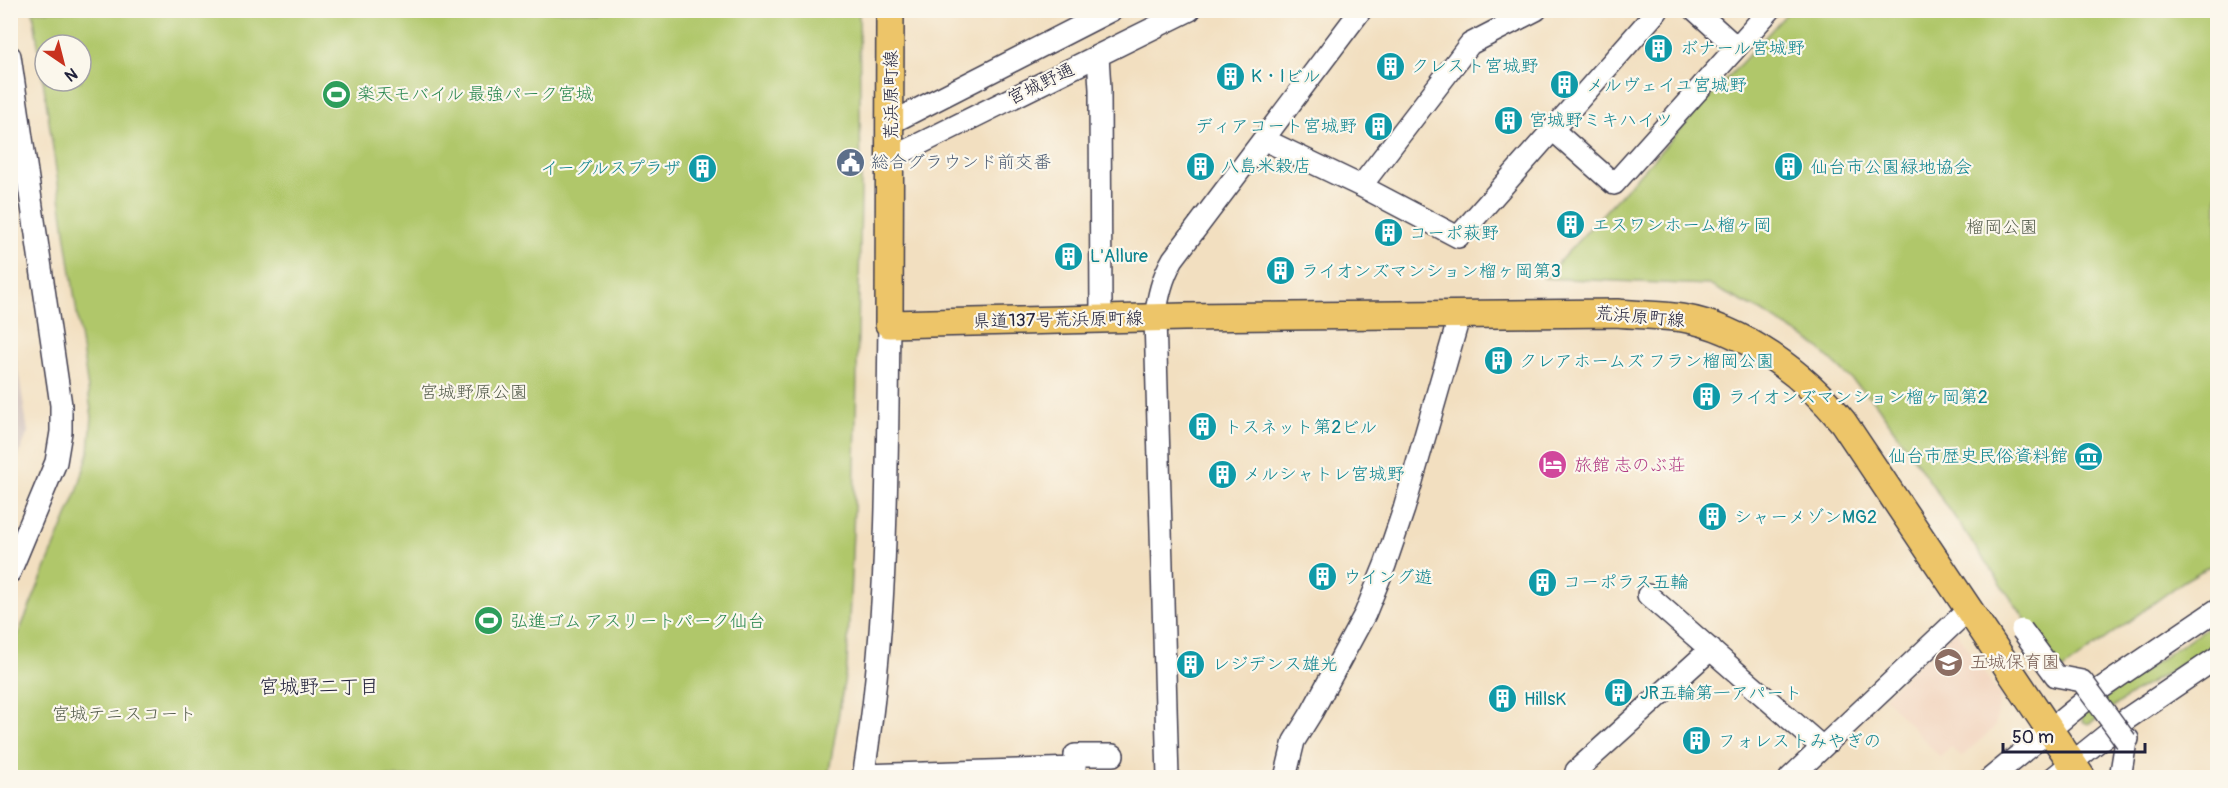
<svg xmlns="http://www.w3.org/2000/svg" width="2228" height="788" font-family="Pangolin,'Klee One',sans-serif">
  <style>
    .built { fill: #f2d4be }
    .industrial { fill: #cfc0ba }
    .green { fill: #b0c76b; stroke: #697453; stroke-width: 1.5; fill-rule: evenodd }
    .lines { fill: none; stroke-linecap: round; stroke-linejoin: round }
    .minor-casing { stroke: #413e4f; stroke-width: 24 }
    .major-casing { stroke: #413e4f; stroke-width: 30 }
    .minor { stroke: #fff; stroke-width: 21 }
    .major { stroke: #edc569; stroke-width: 27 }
    .minor-bridge-casing { stroke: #413e4f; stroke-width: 24; stroke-linecap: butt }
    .minor-bridge { stroke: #fff; stroke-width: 21 }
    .labels { text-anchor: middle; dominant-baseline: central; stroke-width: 4.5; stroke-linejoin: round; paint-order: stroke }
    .culture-label { font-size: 18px; fill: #0d838f; stroke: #fbf7ec; text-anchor: start }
    .street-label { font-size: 18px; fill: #22223b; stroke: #fbf7ec }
    .leisure-label { font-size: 18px; fill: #27864d; stroke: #fbf7ec; text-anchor: start }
    .service-label { font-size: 18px; fill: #4e5e75; stroke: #fbf7ec; text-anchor: start }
    .park-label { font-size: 18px; fill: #545c4c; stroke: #fbf7ec }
    .hotel-label { font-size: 18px; fill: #b23c85; stroke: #fbf7ec; text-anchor: start }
    .education-label { font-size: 18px; fill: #785e54; stroke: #fbf7ec; text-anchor: start }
    .neighbourhood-label { font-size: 20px; fill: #22223b; stroke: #fbf7ec }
  </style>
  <rect width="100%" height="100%" fill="#fbf7ec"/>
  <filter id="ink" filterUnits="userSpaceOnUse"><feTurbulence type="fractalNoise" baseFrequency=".0167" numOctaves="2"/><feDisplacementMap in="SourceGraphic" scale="12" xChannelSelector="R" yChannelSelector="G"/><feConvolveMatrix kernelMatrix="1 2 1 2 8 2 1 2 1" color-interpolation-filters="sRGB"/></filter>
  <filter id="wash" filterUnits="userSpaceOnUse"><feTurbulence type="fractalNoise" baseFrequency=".008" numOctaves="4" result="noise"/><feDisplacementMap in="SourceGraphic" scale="24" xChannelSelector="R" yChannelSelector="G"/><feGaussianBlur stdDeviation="1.35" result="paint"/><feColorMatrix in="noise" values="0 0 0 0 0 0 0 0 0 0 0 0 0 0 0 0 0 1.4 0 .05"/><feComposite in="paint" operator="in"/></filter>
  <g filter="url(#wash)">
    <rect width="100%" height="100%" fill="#f2dfc0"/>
    <!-- built -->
    <path class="built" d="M1955,629L2000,696L1995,727L1961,757L1951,747L1940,757L1884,697Z"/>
    <!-- industrial -->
    <path class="industrial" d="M10,319L28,432L11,474H10Z"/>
    <!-- green -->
    <path class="green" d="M33,11H859L861,196L854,508L847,665L828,777H11V652L77,492L89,452L92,417ZM45,45H81V81H45Z
      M1789,11H2217V562L2184,581L2061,671L1875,402L1813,343L1761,311L1709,285L1544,278Z
      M2217,620V643L2135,692L2092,722L2088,724L2082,721V714Z"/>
  </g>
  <g filter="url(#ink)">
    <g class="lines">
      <defs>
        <path id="minor" d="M1695,10L1736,47
          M10,56L61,405V432L56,462L10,572
          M1098,56L1100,89L1101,319
          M891,123L1112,10
          M1553,130L1614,184L1770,10
          M1265,140L1361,186L1458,237L1658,10
          M891,158L1190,10
          M1361,186L1470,44L1536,10
          M1648,595L1822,747
          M863,775L1075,768
          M1075,777V755H1113
          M863,778C888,628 887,475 889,324
          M1168,778L1155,318C1158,297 1162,278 1173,259L1361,10
          M1285,778L1294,741L1312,712L1365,614L1385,565L1404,509L1460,314
          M1581,778L1576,771L1711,649
          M1790,778L1969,609
          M1991,778L2097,691L2218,609
          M2053,778L2125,720L2218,657
          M2120,778L2126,741L2128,739"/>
        <path id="major" d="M890,10L889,324L1184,317L1617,313C1638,315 1661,315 1682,318C1743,328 1804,374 1843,422L2082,778"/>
      </defs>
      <!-- minor casing -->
      <use href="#minor" class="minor-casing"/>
      <!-- major casing -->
      <use href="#major" class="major-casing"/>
      <!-- minor -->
      <use href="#minor" class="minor"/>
      <!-- major -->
      <use href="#major" class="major"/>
      <defs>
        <path id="minor-bridge" d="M2022,630L2056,676L2082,681L2126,741"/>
      </defs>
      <!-- minor-bridge casing -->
      <use href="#minor-bridge" class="minor-bridge-casing"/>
      <!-- minor-bridge -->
      <use href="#minor-bridge" class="minor-bridge"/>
    </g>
  </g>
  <!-- icons -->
  <defs>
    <symbol id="building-disc" viewBox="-11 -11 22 22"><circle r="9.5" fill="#0f9aa8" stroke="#fbf7ec"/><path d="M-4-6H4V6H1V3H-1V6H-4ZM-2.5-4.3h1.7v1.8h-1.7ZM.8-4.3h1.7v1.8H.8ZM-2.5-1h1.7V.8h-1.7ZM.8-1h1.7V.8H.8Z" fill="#fff"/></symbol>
    <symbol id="stadium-disc" viewBox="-11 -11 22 22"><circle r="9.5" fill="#2e9e5b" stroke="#fbf7ec"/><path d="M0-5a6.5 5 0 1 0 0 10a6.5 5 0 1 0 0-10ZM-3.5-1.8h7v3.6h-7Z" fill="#fff"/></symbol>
    <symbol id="civic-disc" viewBox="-11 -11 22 22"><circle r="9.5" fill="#5c6f8a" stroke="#fbf7ec"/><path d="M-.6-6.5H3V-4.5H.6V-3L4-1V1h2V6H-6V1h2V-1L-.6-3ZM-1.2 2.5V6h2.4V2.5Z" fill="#fff"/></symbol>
    <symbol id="museum-disc" viewBox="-11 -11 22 22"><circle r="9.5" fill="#0f9aa8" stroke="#fbf7ec"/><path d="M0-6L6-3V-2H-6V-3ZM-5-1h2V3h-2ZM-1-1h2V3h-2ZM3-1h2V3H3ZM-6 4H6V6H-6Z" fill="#fff"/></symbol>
    <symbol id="hotel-disc" viewBox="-11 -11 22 22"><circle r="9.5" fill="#d1479c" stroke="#fbf7ec"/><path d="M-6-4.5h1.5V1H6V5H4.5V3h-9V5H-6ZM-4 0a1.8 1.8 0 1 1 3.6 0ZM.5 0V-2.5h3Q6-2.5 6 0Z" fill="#fff"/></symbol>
    <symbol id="school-disc" viewBox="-11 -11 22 22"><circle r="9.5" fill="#8d6e63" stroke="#fbf7ec"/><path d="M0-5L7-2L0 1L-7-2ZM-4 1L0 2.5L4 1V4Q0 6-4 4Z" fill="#fff"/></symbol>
  </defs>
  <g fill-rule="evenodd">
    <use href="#building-disc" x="1642" y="32" width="33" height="33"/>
    <use href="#building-disc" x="1374" y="50" width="33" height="33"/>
    <use href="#building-disc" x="1214" y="60" width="33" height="33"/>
    <use href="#building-disc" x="1548" y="68" width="33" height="33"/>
    <use href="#stadium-disc" x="320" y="78" width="33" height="33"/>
    <use href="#building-disc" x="1492" y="104" width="33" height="33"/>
    <use href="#building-disc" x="1362" y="110" width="33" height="33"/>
    <use href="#civic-disc" x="834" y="146" width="33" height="33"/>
    <use href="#building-disc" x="1184" y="150" width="33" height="33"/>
    <use href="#building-disc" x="1772" y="150" width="33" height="33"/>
    <use href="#building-disc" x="686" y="152" width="33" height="33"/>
    <use href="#building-disc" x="1554" y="208" width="33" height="33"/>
    <use href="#building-disc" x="1372" y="216" width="33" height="33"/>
    <use href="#building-disc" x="1052" y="240" width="33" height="33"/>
    <use href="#building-disc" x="1264" y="254" width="33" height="33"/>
    <use href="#building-disc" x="1482" y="344" width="33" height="33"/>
    <use href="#building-disc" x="1690" y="380" width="33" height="33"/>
    <use href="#building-disc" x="1186" y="410" width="33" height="33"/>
    <use href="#museum-disc" x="2072" y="440" width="33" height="33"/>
    <use href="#hotel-disc" x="1536" y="448" width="33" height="33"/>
    <use href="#building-disc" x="1206" y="458" width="33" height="33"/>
    <use href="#building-disc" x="1696" y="500" width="33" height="33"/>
    <use href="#building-disc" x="1306" y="560" width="33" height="33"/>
    <use href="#building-disc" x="1526" y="566" width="33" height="33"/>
    <use href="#stadium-disc" x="472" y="604" width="33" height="33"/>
    <use href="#school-disc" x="1932" y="646" width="33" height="33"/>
    <use href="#building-disc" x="1174" y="648" width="33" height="33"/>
    <use href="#building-disc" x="1602" y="676" width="33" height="33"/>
    <use href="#building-disc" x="1486" y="682" width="33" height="33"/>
    <use href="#building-disc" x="1680" y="724" width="33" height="33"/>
  </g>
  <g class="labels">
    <!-- culture labels -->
    <g class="culture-label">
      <text x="1680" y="48">ボナール宮城野</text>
      <text x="1411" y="66">クレスト宮城野</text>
      <text x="1251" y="76">K・Iビル</text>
      <text x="1586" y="85">メルヴェイユ宮城野</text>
      <text x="1529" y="120">宮城野ミキハイツ</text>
      <text x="1357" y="126" text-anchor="end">ディアコート宮城野</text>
      <text x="1221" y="166">八島米穀店</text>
      <text x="1810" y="167">仙台市公園緑地協会</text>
      <text x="681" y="168" text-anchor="end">イーグルスプラザ</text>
      <text x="1592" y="225">エスワンホーム榴ヶ岡</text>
      <text x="1409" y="233">コーポ萩野</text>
      <text x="1090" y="256">L'Allure</text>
      <text x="1301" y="271">ライオンズマンション榴ヶ岡第3</text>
      <text x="1519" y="361">クレアホームズ フラン榴岡公園</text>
      <text x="1728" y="397">ライオンズマンション榴ヶ岡第2</text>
      <text x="1224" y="427">トスネット第2ビル</text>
      <text x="2068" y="456" text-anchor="end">仙台市歴史民俗資料館</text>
      <text x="1243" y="474">メルシャトレ宮城野</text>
      <text x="1734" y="517">シャーメゾンMG2</text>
      <text x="1343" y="577">ウイング遊</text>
      <text x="1563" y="582">コーポラス五輪</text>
      <text x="1212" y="664">レジデンス雄光</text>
      <text x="1640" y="693">JR五輪第一アパート</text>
      <text x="1524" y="699">HillsK</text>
      <text x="1718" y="741">フォレストみやぎの</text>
    </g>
    <!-- street labels -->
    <g class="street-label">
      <text transform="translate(1041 84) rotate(-26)">宮城野通</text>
      <text transform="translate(891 95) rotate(-90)">荒浜原町線</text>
      <text transform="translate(1640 317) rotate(5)">荒浜原町線</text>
      <text transform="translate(1058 320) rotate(-1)">県道137号荒浜原町線</text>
    </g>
    <!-- leisure labels -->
    <g class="leisure-label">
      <text x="357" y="94">楽天モバイル 最強パーク宮城</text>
      <text x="510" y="621">弘進ゴム アスリートパーク仙台</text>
    </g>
    <!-- service labels -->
    <g class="service-label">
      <text x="871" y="162">総合グラウンド前交番</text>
    </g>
    <!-- park labels -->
    <g class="park-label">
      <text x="2002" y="227">榴岡公園</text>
      <text x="474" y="392">宮城野原公園</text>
      <text x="124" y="714">宮城テニスコート</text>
    </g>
    <!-- hotel labels -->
    <g class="hotel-label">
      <text x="1574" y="465">旅館 志のぶ荘</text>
    </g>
    <!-- education labels -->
    <g class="education-label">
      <text x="1970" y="662">五城保育園</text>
    </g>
    <!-- neighbourhood labels -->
    <g class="neighbourhood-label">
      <text x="319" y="686">宮城野二丁目</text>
    </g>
  </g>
  <!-- margin -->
  <rect width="2228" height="788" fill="none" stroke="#fbf7ec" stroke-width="36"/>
  <!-- north arrow -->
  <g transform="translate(63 63) rotate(145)"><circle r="28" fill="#fbf7ec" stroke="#a4a2a5" stroke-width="1.5"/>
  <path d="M0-4.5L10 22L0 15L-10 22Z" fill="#c8321e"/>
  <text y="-9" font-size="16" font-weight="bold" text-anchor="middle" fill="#22223b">N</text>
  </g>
  <!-- scale -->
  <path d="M2003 743v9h142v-9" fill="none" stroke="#22223b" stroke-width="3"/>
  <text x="2012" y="743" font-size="18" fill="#22223b" stroke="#fbf7ec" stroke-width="4.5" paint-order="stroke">50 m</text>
</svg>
